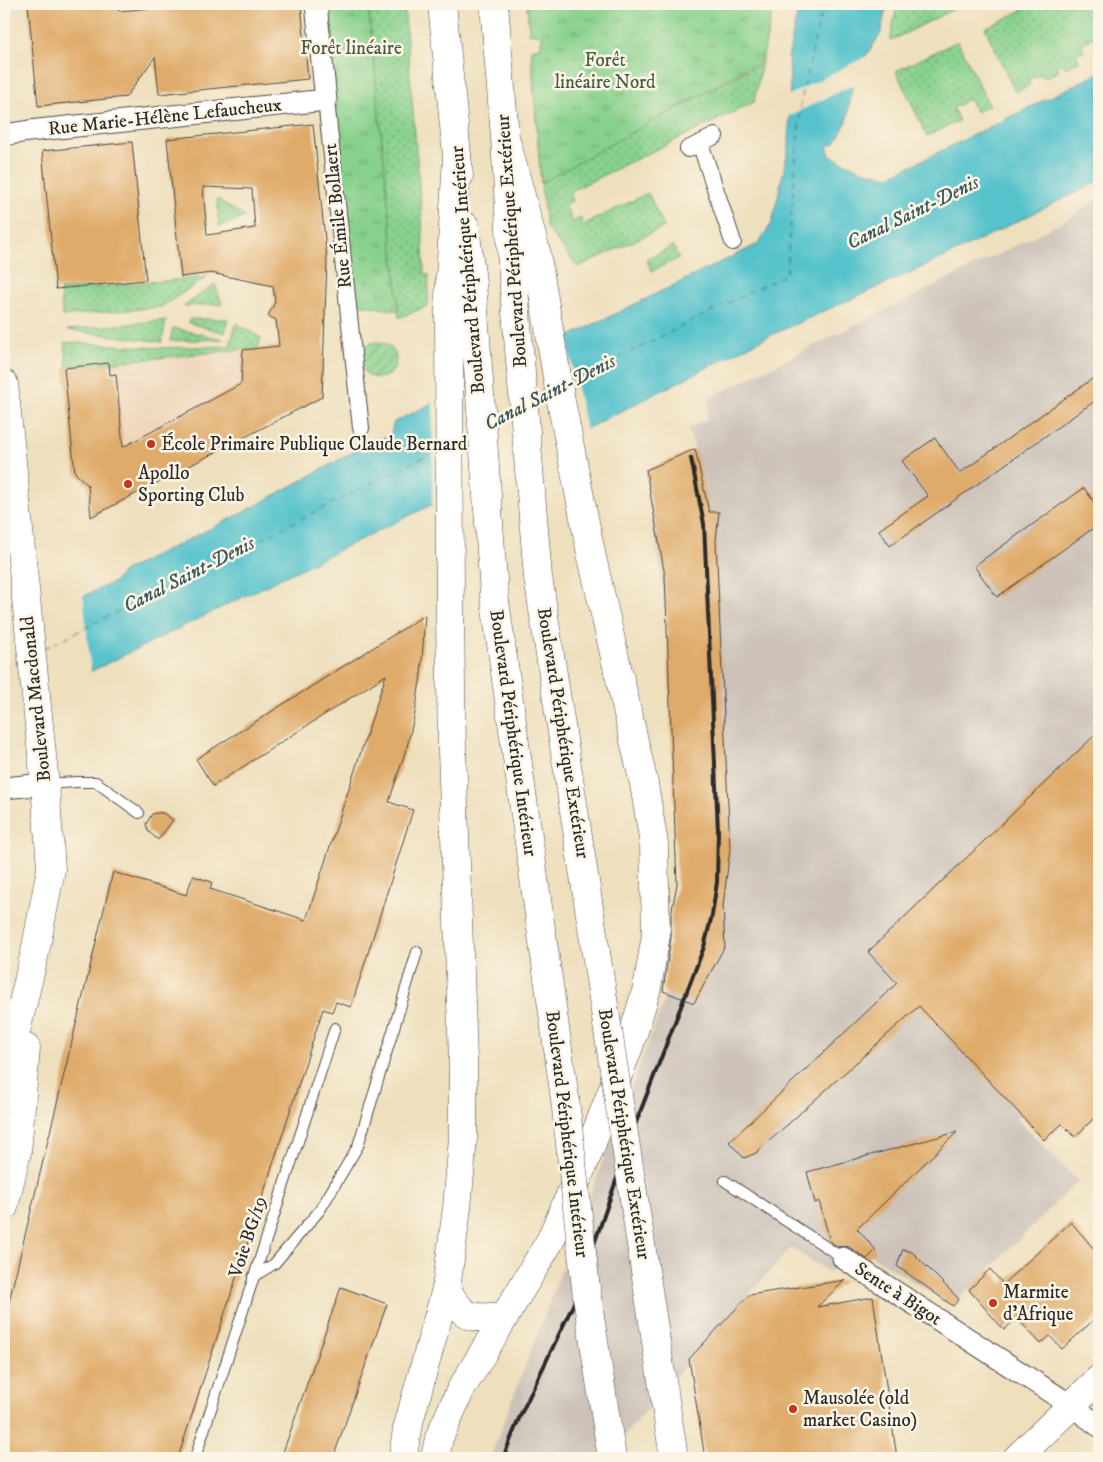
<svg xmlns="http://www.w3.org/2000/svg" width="1103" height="1462" font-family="'IM FELL DW Pica',serif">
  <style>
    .built { fill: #eed6bb }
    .industrial { fill: #ccc2b9 }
    .grass { fill: url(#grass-dots); stroke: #5a7e5c }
    .park { fill: url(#park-tufts); stroke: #5a7e5c }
    .garden { fill: url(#garden-furrows); stroke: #5a7e5c }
    .water { fill: #55c2cc; stroke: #40767c }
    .pier { fill: #eedfbd }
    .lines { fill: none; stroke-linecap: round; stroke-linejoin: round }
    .ferry { stroke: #38585b; stroke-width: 1; stroke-dasharray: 6 5; stroke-linecap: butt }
    .building { fill: #dfab6a; fill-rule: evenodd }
    .service-casing { stroke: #484641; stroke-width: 12 }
    .pedestrian-casing { stroke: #484641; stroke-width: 18 }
    .minor-casing { stroke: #484641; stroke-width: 23 }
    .secondary-casing { stroke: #484641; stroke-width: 29 }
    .primary-casing { stroke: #484641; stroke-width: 29 }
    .trunk-casing { stroke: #484641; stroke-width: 29 }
    .service { stroke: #fff; stroke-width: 10 }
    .pedestrian { stroke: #fff; stroke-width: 16 }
    .minor { stroke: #fff; stroke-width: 21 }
    .secondary { stroke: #fff; stroke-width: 28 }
    .primary { stroke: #fff; stroke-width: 28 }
    .trunk { stroke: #fff; stroke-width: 28 }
    .rail { stroke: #2b2b2b; stroke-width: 4 }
    .trunk-bridge-casing { stroke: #484641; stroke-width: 29; stroke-linecap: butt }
    .trunk-bridge { stroke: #fff; stroke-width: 28 }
    .poi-dot { fill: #c8321e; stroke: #fcf5e5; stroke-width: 2 }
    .labels { text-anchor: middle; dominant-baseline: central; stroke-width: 5; stroke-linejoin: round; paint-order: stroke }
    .park-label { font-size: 19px; fill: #475d48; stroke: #fcf5e5 }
    .street-label { font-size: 19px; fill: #2b2b2b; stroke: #fcf5e5 }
    .poi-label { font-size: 19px; fill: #2b2b2b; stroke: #fcf5e5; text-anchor: start }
    .water-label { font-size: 20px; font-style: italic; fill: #38585b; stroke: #fcf5e5 }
  </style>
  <defs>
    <pattern id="grass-dots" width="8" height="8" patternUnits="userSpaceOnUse" patternTransform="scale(1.25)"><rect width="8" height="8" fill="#88d18d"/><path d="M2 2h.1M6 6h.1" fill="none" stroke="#6faa73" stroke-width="1.8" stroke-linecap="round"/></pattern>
    <pattern id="park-tufts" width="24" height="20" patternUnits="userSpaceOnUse" patternTransform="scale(1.25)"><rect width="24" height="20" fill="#88d18d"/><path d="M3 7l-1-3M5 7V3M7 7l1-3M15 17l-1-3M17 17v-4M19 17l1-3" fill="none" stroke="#6faa73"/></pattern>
    <pattern id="garden-furrows" width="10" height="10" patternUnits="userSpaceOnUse" patternTransform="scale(1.25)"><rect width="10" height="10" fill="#88d18d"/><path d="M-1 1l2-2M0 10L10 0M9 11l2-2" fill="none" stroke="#6faa73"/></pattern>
  </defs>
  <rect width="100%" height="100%" fill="#fcf5e5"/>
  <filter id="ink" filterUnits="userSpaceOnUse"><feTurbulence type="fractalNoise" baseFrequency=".02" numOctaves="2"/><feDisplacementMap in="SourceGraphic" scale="10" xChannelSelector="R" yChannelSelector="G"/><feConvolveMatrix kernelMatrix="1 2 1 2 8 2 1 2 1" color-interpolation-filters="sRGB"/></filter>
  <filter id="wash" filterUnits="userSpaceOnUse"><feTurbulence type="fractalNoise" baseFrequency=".0096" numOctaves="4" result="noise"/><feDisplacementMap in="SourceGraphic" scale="20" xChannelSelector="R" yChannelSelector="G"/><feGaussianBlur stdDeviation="1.12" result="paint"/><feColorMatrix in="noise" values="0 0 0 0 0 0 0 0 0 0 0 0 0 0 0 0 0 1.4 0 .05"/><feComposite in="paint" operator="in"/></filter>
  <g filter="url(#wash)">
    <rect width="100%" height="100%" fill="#eedfbd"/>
    <!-- built -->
    <path class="built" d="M277,346L284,416L91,517L88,485L75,473L64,368Z"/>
    <!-- industrial -->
    <path class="industrial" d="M1099,199V1037L1016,1118L1078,1181L953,1305L960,1311L856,1246L829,1272L791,1248L671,1381L605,1458H490L665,999L682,861L668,625L646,470L695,449L688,429L707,419L709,398L1059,224Z"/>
    <!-- grass -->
    <path class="grass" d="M368,4H404L422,219L424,274L429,275L428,306L399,318Z
      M527,4L660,118L762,62L754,102L571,191L572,201L565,205L573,222L581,218L583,225L648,193L664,227L578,267L546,227L541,183L531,49L541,47L542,35L529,33Z
      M897,4H964L890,41Z
      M1035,4H1099V38L1097,35L1081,44L1084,51L1076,54L1079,61L1065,68L1062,63L1057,66L1059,71L1044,78L1042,74L1028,80L1030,85L1015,92L985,28Z
      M958,41L989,105L976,112L969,99L953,108L959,121L927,136L896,71Z
      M217,199L245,217L219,227Z
      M673,246L679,258L652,271L646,260Z
      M207,277L161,307L62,316L60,290Z
      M215,284L222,304L184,306Z
      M190,319H228L225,333L189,323Z
      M166,320L162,342L67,330Z
      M236,323L261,338L258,348L67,367L65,342L160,348L230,346Z
      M173,328L223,339L170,341Z"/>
    <!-- park -->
    <path class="park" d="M325,4H368L399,311L356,304Z
      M527,4H774L762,60L541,183L531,49L541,47L542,35L529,33Z"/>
    <!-- garden -->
    <path class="garden" d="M360 360a18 18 0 1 1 36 0a18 18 0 1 1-36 0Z"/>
    <!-- water -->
    <path class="water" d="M799,4H887L880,35L854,73L847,121L835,143L827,146L830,156L859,169L888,177L1099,73V181L949,255L769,336L576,434L4,714V633L114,582L124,571L244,512L379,438L381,439L391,433L394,422L758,244L772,223L789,146L790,73L788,59Z"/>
    <!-- pier -->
    <path class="pier" d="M869,55L857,74L855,84L787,117V96Z
      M566,335L586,431L432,506L433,400Z
      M83,593L91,674L4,716V630Z"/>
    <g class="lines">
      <!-- ferry -->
      <path class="ferry" d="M571,382L786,274L801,101L823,4
        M536,400L545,395
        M495,421L512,412
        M462,438L470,434
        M45,648L436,451
        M4,669L19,661"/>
    </g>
    <g id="blocks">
      <!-- building -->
      <path class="building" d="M28,4H118L119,11L162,7L161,4H301L308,79L159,94L155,57L126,97L38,106Z
        M313,124L327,259L322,397L91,517L88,485L75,473L64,368L109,363L110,375L116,374L123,447L241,384L243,350L279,346L276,320L268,316L275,302L273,286L211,273L181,277L167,139ZM203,187L252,189L255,228L207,235Z
        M132,142L146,280L56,289L42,151Z
        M1099,374V398L890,546L879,530L928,496L902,461L935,438L960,473Z
        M695,449L709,512H719L716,541L730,849L723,906L725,946L694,1003L663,991L671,937V915L677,884L665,576L646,470Z
        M1084,488L1099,509V524L997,597L974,566Z
        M425,615L421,675L415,713L408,743L389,802L413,810L351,1007L336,1002L332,1012L323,1009L178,1458H4V1322L113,872L186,895L193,876L212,882L210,889L306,920L386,675L213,786L196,759Z
        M1099,731V1113L1075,1137L1062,1124L1044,1140L919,1006L756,1153L744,1158L729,1142L897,983L868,952Z
        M157,813H163L173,820L158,840L148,831L146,824L152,814Z
        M957,1132L857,1229L876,1250L867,1259L849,1247L844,1246L838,1247L830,1241L819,1201L815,1203L807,1172Z
        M1071,1222L1099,1255V1315L1062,1349L1050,1336L1041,1344L1017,1318L1004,1330L969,1290L990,1269L1003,1284Z
        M903,1249L912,1252L959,1299L953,1306L897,1266Z
        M845,1280L817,1307L873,1297L897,1458H705L689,1359L749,1295Z
        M341,1287L387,1304L333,1458H281Z"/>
    </g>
  </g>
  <g filter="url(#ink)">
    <use href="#blocks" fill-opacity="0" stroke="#484641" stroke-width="1"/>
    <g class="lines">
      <defs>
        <path id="service" d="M45,784L77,782H96L139,813
          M725,1181L843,1258
          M253,1277L274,1264L320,1210L358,1146L417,952
          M195,1458L335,1028"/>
        <path id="pedestrian" d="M326,100L361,428
          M700,143L733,242
          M688,149L715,136"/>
        <path id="minor" d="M4,135L29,131L326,100L316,4
          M4,788L45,784
          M843,1258L1072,1406L1099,1426"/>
        <path id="secondary" d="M1017,1458L1099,1379"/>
        <path id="primary" d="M4,384L45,784L51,869L35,952L4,1082
          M4,1207L17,1152L26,1048"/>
        <path id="trunk" d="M442,4L459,176
          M494,4L505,137L512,264L538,577L596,953
          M465,226L472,282L494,594L565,1099
          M446,1289C466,1320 469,1319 505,1316
          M403,1458L407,1429L446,1289L457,1208L463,1138V1059L452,751L450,616L449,295L457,157
          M435,1458L439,1438L460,1391L550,1241L585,1161L630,1044L647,988L656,935L654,844L644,784L591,553L561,401L536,251L505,137"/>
      </defs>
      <!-- service casing -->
      <use href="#service" class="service-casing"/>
      <!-- pedestrian casing -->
      <use href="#pedestrian" class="pedestrian-casing"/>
      <!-- minor casing -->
      <use href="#minor" class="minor-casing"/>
      <!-- secondary casing -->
      <use href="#secondary" class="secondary-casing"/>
      <!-- primary casing -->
      <use href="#primary" class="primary-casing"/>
      <!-- trunk casing -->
      <use href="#trunk" class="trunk-casing"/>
      <!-- service -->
      <use href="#service" class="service"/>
      <!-- pedestrian -->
      <use href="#pedestrian" class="pedestrian"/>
      <!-- minor -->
      <use href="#minor" class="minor"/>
      <!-- secondary -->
      <use href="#secondary" class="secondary"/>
      <!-- primary -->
      <use href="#primary" class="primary"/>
      <!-- trunk -->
      <use href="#trunk" class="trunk"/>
      <!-- rail -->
      <path class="rail" d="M503,1458L520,1416L573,1305L637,1120L704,947L712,915L717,882L718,830L704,524L691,458"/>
      <defs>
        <path id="trunk-bridge" d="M596,953L674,1458
          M565,1099L587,1297L612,1458"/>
      </defs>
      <!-- trunk-bridge casing -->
      <use href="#trunk-bridge" class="trunk-bridge-casing"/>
      <!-- trunk-bridge -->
      <use href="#trunk-bridge" class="trunk-bridge"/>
    </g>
  </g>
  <!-- markers -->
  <g class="poi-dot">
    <circle cx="151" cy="444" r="5"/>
    <circle cx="128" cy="484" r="5"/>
    <circle cx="993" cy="1303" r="5"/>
    <circle cx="793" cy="1409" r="5"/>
  </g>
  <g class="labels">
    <!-- park labels -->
    <g class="park-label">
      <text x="351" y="48">Forêt linéaire</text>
      <text x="605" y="60">Forêt<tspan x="605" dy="22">linéaire Nord</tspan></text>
    </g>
    <!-- street labels -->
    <g class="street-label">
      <text transform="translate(165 117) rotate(-6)">Rue Marie-Hélène Lefaucheux</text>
      <text transform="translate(338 216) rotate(-96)">Rue Émile Bollaert</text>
      <text transform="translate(512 241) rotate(-94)">Boulevard Périphérique Extérieur</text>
      <text transform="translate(468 270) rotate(-95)">Boulevard Périphérique Intérieur</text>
      <text transform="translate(36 699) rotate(-96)">Boulevard Macdonald</text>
      <text transform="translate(513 733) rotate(82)">Boulevard Périphérique Intérieur</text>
      <text transform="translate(563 733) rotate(81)">Boulevard Périphérique Extérieur</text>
      <text transform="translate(567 1134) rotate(83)">Boulevard Périphérique Intérieur</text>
      <text transform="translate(624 1134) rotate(81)">Boulevard Périphérique Extérieur</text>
      <text transform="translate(248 1237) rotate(-72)">Voie BG/19</text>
      <text transform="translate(898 1294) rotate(33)">Sente à Bigot</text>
    </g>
    <!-- poi labels -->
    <g class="poi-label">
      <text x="161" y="444">École Primaire Publique Claude Bernard</text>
      <text x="138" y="473">Apollo<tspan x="138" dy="22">Sporting Club</tspan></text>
      <text x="1003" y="1292">Marmite<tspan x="1003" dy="22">d'Afrique</tspan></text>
      <text x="803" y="1398">Mausolée (old<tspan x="803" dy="22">market Casino)</tspan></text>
    </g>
    <!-- water labels -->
    <g class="water-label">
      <text transform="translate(913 213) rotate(-26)">Canal Saint-Denis</text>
      <text transform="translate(550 393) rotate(-27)">Canal Saint-Denis</text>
      <text transform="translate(189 575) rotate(-27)">Canal Saint-Denis</text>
    </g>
  </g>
  <!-- margin -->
  <rect width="1103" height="1462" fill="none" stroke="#fcf5e5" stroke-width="20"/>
</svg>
